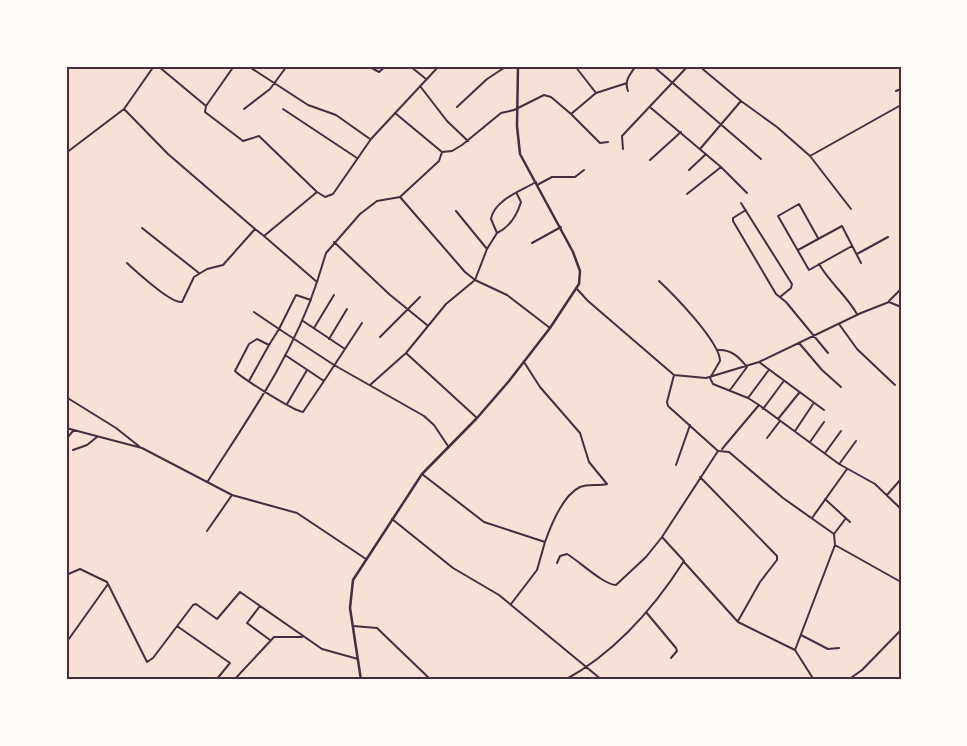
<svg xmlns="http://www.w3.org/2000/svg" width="967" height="746" font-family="Poppins,sans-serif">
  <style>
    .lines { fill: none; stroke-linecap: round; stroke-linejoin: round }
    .minor { stroke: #4a2c40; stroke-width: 2 }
    .tertiary { stroke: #4a2c40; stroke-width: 2.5 }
    .neatline { fill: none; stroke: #4a2c40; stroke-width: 2 }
  </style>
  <rect width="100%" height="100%" fill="#f7e1d7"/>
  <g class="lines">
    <!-- minor -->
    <path class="minor" d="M158,66L206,106L205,112L243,141L259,136L317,192
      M248,66L308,105L336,115L370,139
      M368,66L379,72L386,66
      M410,66L426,79
      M575,66L596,93
      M653,66L761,159
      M699,66L741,101
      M420,86L447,121L468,141
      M628,91C624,81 630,74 636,66
      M896,91L901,89
      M206,106L234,66
      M457,107L487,79L507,66
      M651,108L721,167L687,194
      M124,109L168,154L255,229
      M244,109L270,89L287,66
      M283,109L357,158
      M395,113L442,152L452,151L462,145L501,113L514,110L544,95L551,97L571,114L596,93L627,83
      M571,114L600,143L608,142
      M623,149L622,136L688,66
      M700,149L741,101L777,127L810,156L901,105
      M66,153L124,109L154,66
      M810,156L851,209
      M650,160L681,132
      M721,167L747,193
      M689,170L706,154
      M537,185L552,177H575L584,170
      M400,197L439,161L442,152
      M741,203L792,284L791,288L780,297
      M746,210L733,218V221L776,294L786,302L828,353
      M456,211L487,249
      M142,228L199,273
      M497,233C510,227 517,215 521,202L517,194
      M818,238L799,204L778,216L809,270L852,246
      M334,242L389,294L427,325
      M532,243L561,227
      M798,250L842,226L861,263
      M857,254L888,237
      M127,263C137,272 171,304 182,302L194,277L207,269L223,265L255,229L264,236L317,192L325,197L333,194L371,139L439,66
      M819,264C830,283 846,295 857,314
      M659,281C674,295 720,342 720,361L710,378L713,384L748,398L759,405L839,464L875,484L901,509
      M317,282L326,253L360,214L377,201L400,197L465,272L475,280L507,295L550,328
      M577,289L588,301L674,375L706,378L759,362L861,313L889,302L901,307
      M889,301L901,289
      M254,312L279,329L296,295L311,300
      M303,321L345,349
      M839,324L857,349L895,385
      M314,328L334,295
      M380,337L420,297
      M329,339L347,309
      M799,343L822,370L841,387
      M269,345L279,329L334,365L424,416L434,425L448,446
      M718,350C731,349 739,357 747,367L730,390
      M406,353L477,418
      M524,362L540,387L580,433L589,462L607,484C599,486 588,484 580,487C563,495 551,525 545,542
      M759,362L824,410
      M249,381L269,345L257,339L249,344L235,371C243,379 294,411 303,412L324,381L285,355
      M324,381L362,323
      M370,385L406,353L446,304L475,280L487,249L497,233L491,219C494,200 521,191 536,182
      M66,397L116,428L140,447
      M748,398L768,371
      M287,404L307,370
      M763,409L783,382
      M778,419L799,393
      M66,428L142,448L232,495L297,513L366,559
      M795,431L813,404
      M767,438L780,421
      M66,439L74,430
      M810,442L824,422
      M722,449L759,405
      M73,450L87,445L97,437
      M719,451L729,452L783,498L834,534L835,545
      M825,453L841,431
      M840,463L856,441
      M676,465L690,425
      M422,474L484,522L545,542L537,570L511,604
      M700,477L777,556V560L760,582L738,621
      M208,481C249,417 293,355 317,282L264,236
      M887,495L901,479
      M825,499L850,522
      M812,518L847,469
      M392,519L453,568L499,595L602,680
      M207,531L232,495
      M834,534L846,518
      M684,562L738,622L795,650L835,545L901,582
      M557,563L560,556L567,554C579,561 604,585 616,585L646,557L662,537
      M66,575L80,569L107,582L147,662L153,658L193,605L196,604L217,619L240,592L322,649L358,659
      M260,606L247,623L270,640
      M646,612L676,648L677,651L671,658
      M177,626L230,663L216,680
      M353,626L377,628L431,680
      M801,635L828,649L839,648
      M66,643L108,584
      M795,650L814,680
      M234,680L274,637H302
      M565,680C614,653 654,608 684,561L662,537L718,451L668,406L667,402L674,375
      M848,680L862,670L901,630"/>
    <!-- tertiary -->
    <path class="tertiary" d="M361,680L350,608L353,580L422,474L477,418L509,381L550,328L579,284L580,271L573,252L520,154L517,126L518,66"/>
  </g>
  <!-- border -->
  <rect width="967" height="746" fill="none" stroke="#fffaf5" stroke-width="135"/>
  <rect x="68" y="68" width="832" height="610" class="neatline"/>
</svg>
